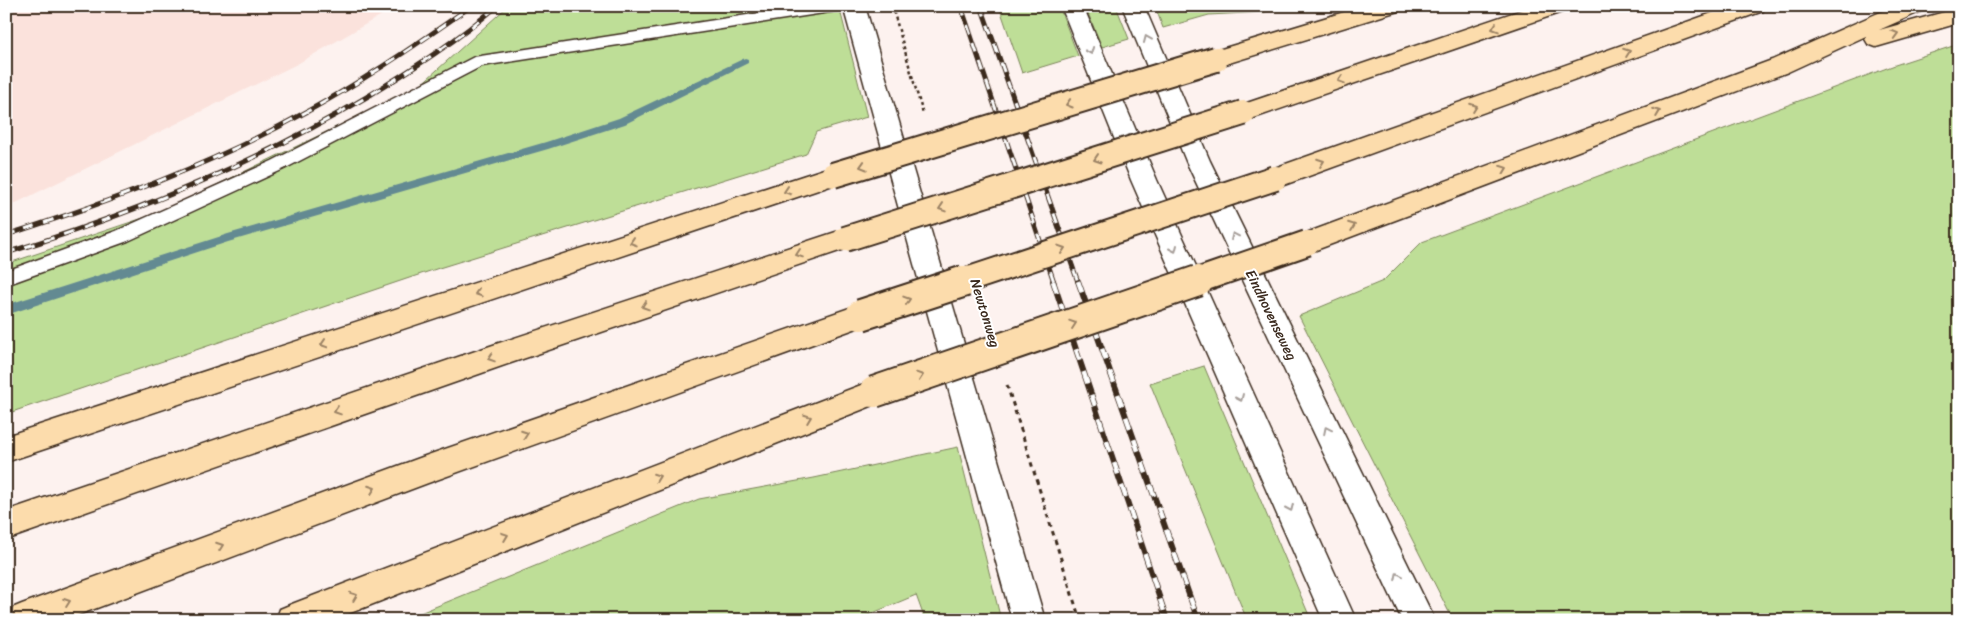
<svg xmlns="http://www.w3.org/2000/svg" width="1965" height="626" font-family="Sriracha,sans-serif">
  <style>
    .built { fill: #fbe2dc }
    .green { fill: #bede97; stroke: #7c845a }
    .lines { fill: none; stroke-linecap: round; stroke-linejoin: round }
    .stream { fill: #648a92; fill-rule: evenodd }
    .service-casing { stroke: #3b2a1e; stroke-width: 3 }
    .tertiary-casing { stroke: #3b2a1e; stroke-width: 3 }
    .secondary-casing { stroke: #3b2a1e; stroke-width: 3 }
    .motorway-casing { stroke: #3b2a1e; stroke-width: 3 }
    .path-far1 { stroke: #3b2a1e; stroke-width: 2.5; stroke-dasharray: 3 3; stroke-linecap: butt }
    .path { stroke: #3b2a1e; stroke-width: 3; stroke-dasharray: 4.5 4.5; stroke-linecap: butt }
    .service { fill: #fff; fill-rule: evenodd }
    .tertiary { fill: #fff; fill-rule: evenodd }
    .secondary { fill: #fff; fill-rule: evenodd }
    .motorway { fill: #fcdcac; fill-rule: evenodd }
    .rail-far1-casing { stroke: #3b2a1e; stroke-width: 5 }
    .rail-casing { stroke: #3b2a1e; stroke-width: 6 }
    .rail-far1 { stroke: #fff; stroke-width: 3; stroke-dasharray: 10; stroke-linecap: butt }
    .rail { stroke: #fff; stroke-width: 4.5; stroke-dasharray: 12; stroke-linecap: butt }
    .motorway-bridge-far1-casing { stroke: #3b2a1e; stroke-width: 28; stroke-linecap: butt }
    .motorway-bridge-casing { stroke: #3b2a1e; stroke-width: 34; stroke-linecap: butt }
    .motorway-bridge-far1 { stroke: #fcdcac; stroke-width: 24 }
    .motorway-bridge { stroke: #fcdcac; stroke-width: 30 }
    .oneway { stroke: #9c8365 }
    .oneway2 { stroke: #a79f9a }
    .labels { text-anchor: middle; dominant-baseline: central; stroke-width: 4; stroke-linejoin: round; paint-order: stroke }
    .street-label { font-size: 14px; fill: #3b2a1e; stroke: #fff }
  </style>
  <rect width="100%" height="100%" fill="#fdf2ef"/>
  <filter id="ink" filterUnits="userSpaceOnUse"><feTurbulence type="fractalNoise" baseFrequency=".02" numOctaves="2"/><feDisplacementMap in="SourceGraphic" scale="10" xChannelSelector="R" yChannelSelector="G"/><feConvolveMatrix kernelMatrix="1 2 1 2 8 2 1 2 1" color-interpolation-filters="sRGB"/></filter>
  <g filter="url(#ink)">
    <!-- built -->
    <path class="built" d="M6,6H397L299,63L6,208Z"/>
    <!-- green -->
    <path class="green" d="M508,6H839L867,117L816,132L806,154L439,268L6,414V264L161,212L417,88Z
      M999,6H1059L1078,56L1022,73Z
      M1085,6H1116L1129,39L1102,47Z
      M1155,6H1283L1265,12L1209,15L1163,28Z
      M1959,44V620H1453L1299,316L1383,281L1422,242L1895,65Z
      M1204,366L1311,620H1247L1150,383Z
      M958,447L1001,620H925L916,595L856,620H403L699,499L814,478Z"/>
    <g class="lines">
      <!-- stream -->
      <path class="stream" d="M745,58L748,59V63L625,124L548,149L228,242L6,315V305L228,234L546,142L619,118Z"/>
      <defs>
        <path id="service" d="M805,6H844L842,9L837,11L482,66L284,169L128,241L6,285V271L116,231L272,161L474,57Z"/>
        <path id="tertiary" d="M843,6H865L1045,620H1012Z"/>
        <path id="secondary" d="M1061,6H1083L1157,180L1356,620H1323L1131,180Z
          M1122,6H1144L1210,161L1435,620H1402L1186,161Z"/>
        <path id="motorway" d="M1364,6H1401L1398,11L1216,67L1208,65L1204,59L1208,53Z
          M1533,6H1568L1565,11L1251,119L1243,122L1235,119L1231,113L1235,107Z
          M1732,6H1766L1763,11L1284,185L1275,187L1266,185L1262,178L1266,171Z
          M1894,6H1925L1922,11L1879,30L1959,8V23L1876,47L1868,44L1865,39L1866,36L1788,72L1316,250L1307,253L1298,250L1294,243L1298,236L1772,60Z
          M833,166L842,168L846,175L842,182L6,462V436Z
          M845,229L854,232L858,239L854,246L502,366L6,540V511L499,343Z
          M861,304L871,307L875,315L871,323L428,483L65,620H6L10,609L22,604L425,456Z
          M874,380L884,383L888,392L884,401L333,620H276L280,609L292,604Z"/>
      </defs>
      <!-- service casing -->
      <use href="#service" class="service-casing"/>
      <!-- tertiary casing -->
      <use href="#tertiary" class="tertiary-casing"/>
      <!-- secondary casing -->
      <use href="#secondary" class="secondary-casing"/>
      <!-- motorway casing -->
      <use href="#motorway" class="motorway-casing"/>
      <!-- path-far1 -->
      <path class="path-far1" d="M892,6L923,114"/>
      <!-- path -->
      <path class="path" d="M1007,385L1080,620"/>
      <!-- service -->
      <use href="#service" class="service"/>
      <!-- tertiary -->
      <use href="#tertiary" class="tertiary"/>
      <!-- secondary -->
      <use href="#secondary" class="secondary"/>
      <!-- motorway -->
      <use href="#motorway" class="motorway"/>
      <defs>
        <path id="rail-far1" d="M961,6L1054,282
          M981,6L1078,282
          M6,235C110,202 213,164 308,111C365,80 418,44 471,6
          M6,253C133,214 255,164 370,95C414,68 458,40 497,6"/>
        <path id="rail" d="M1053,281L1167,620
          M1078,281L1198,620"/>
      </defs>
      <!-- rail-far1 casing -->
      <use href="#rail-far1" class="rail-far1-casing"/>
      <!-- rail casing -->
      <use href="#rail" class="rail-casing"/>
      <!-- rail-far1 -->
      <use href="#rail-far1" class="rail-far1"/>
      <!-- rail -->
      <use href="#rail" class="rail"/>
      <defs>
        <path id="motorway-bridge-far1" d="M833,175L1216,59
          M845,239L1243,113
          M961,282L1275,178
          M1194,282L1307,243"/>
        <path id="motorway-bridge" d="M861,315L965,281
          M874,392L1198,281"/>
      </defs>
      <!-- motorway-bridge-far1 casing -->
      <use href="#motorway-bridge-far1" class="motorway-bridge-far1-casing"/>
      <!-- motorway-bridge casing -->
      <use href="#motorway-bridge" class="motorway-bridge-casing"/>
      <!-- motorway-bridge-far1 -->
      <use href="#motorway-bridge-far1" class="motorway-bridge-far1"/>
      <!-- motorway-bridge -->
      <use href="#motorway-bridge" class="motorway-bridge"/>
    </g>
    <!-- one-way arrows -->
    <defs><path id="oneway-chevron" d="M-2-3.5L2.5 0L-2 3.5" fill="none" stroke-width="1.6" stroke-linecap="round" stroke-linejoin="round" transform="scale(1.25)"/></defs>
    <g class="oneway">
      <use href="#oneway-chevron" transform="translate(1495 28) rotate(161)"/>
      <use href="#oneway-chevron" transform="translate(1895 34) rotate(-16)"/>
      <use href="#oneway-chevron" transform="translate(1627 52) rotate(-20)"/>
      <use href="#oneway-chevron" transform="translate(1341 80) rotate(161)"/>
      <use href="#oneway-chevron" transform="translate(1069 104) rotate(163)"/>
      <use href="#oneway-chevron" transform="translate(1474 107) rotate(-20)"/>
      <use href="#oneway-chevron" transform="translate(1657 112) rotate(-21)"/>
      <use href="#oneway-chevron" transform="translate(1097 159) rotate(162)"/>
      <use href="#oneway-chevron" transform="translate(1321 162) rotate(-20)"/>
      <use href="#oneway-chevron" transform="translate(863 166) rotate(163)"/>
      <use href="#oneway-chevron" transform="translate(1504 169) rotate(-21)"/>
      <use href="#oneway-chevron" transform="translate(787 191) rotate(162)"/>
      <use href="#oneway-chevron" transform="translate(942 208) rotate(162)"/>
      <use href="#oneway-chevron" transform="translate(1352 226) rotate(-21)"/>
      <use href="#oneway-chevron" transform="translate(633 242) rotate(162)"/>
      <use href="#oneway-chevron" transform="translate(1062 249) rotate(-18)"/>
      <use href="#oneway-chevron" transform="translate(799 254) rotate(161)"/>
      <use href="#oneway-chevron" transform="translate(478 293) rotate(162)"/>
      <use href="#oneway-chevron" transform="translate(907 300) rotate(-18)"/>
      <use href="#oneway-chevron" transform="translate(645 306) rotate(161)"/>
      <use href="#oneway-chevron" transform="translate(1073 324) rotate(-19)"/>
      <use href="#oneway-chevron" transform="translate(324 344) rotate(162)"/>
      <use href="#oneway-chevron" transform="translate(491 358) rotate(161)"/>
      <use href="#oneway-chevron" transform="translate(920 376) rotate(-19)"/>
      <use href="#oneway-chevron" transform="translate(337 411) rotate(161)"/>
      <use href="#oneway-chevron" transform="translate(808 418) rotate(-21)"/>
      <use href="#oneway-chevron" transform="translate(525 434) rotate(-20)"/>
      <use href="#oneway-chevron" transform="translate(657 477) rotate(-21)"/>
      <use href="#oneway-chevron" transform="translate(372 489) rotate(-20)"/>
      <use href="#oneway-chevron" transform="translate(505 536) rotate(-21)"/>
      <use href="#oneway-chevron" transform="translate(220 546) rotate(-20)"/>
      <use href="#oneway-chevron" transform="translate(354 596) rotate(-21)"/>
      <use href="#oneway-chevron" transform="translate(67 602) rotate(-20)"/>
    </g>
    <g class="oneway2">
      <use href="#oneway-chevron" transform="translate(1147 39) rotate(-113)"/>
      <use href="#oneway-chevron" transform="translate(1090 51) rotate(68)"/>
      <use href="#oneway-chevron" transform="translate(1234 236) rotate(-115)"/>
      <use href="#oneway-chevron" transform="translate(1174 249) rotate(66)"/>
      <use href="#oneway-chevron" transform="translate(1240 398) rotate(66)"/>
      <use href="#oneway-chevron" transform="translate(1327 430) rotate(-116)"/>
      <use href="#oneway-chevron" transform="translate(1290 508) rotate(66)"/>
      <use href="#oneway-chevron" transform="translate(1398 576) rotate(-116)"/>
    </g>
  </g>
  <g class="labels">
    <!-- street labels -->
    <g class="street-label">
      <text transform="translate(985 313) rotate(73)">Newtonweg</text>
      <text transform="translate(1271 315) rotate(64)">Eindhovenseweg</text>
    </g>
  </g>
  <!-- margin -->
  <rect width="1965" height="626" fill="none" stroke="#fff" stroke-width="25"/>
  <rect x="12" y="12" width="1940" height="601" fill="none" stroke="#3b2a1e" stroke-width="2" filter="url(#ink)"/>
</svg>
